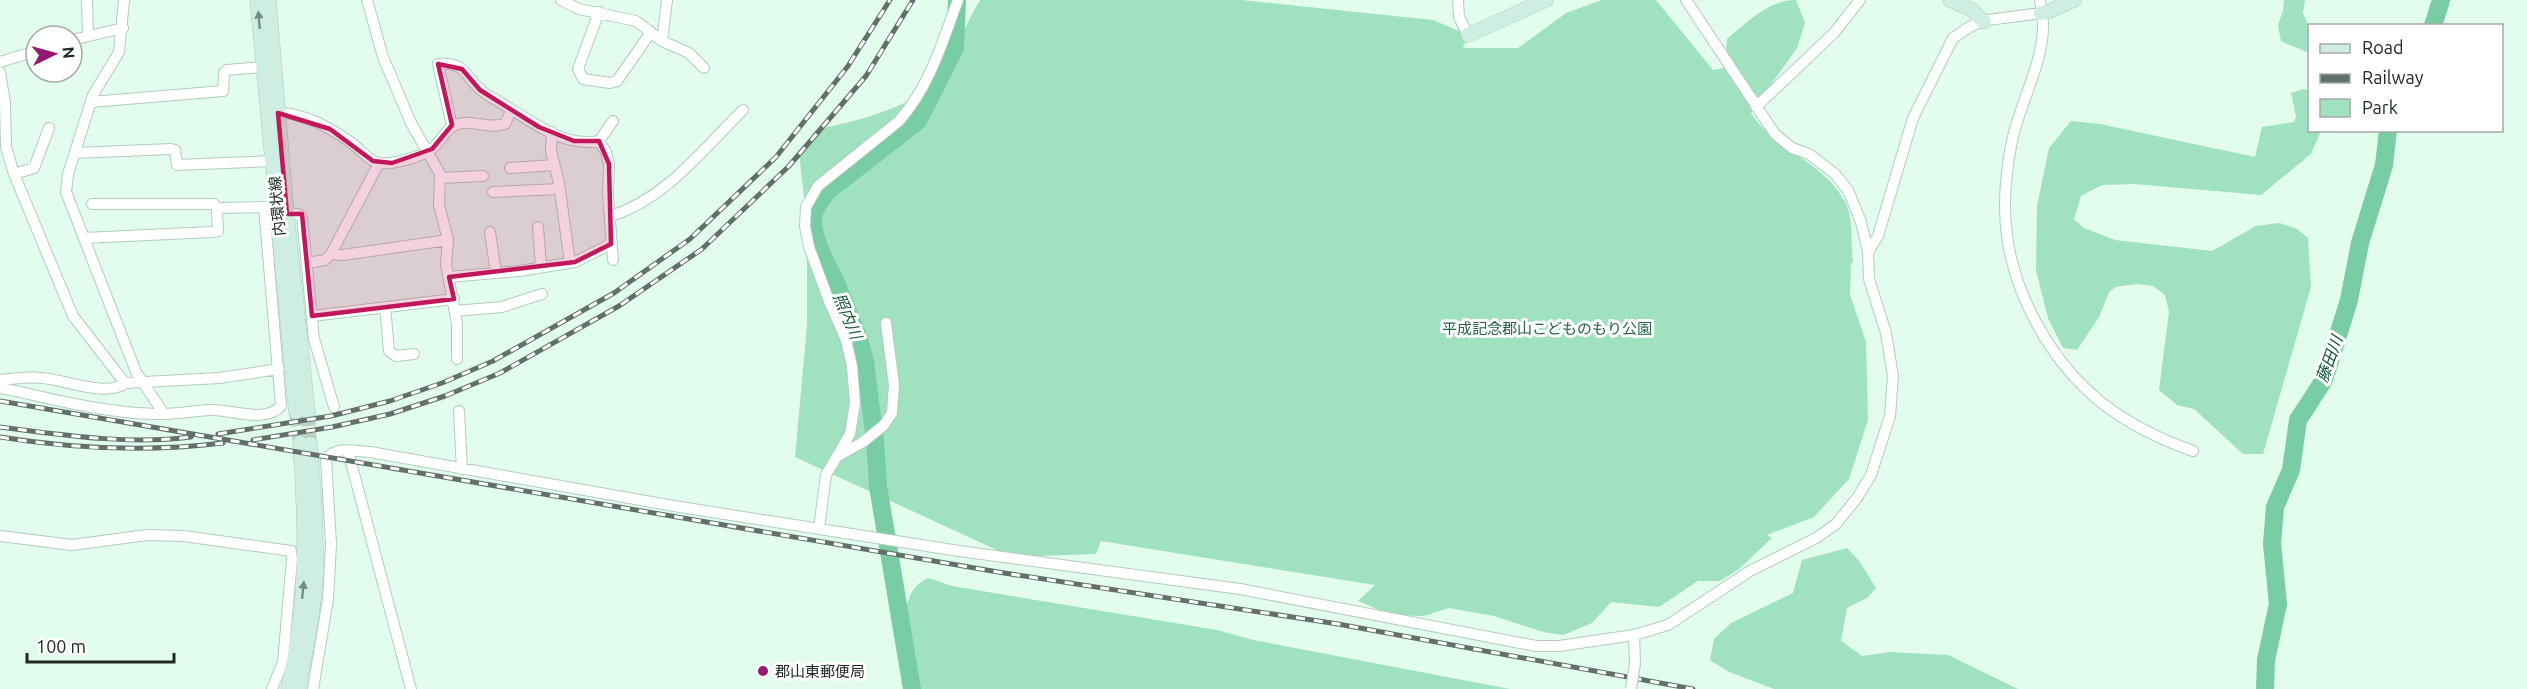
<svg xmlns="http://www.w3.org/2000/svg" width="2527" height="689" font-family="Ubuntu,'Noto Sans JP',sans-serif">
  <style>
    .green { fill: #a0e2c0 }
    .lines { fill: none; stroke-linecap: round; stroke-linejoin: round }
    .river { stroke: #78cda4; stroke-width: 18 }
    .secondary-tunnel { stroke: #bbd2c6; stroke-width: 14; stroke-dasharray: 14 7; stroke-linecap: butt }
    .street-casing { stroke: #b3ccbe; stroke-width: 12 }
    .secondary-casing { stroke: #b3ccbe; stroke-width: 15 }
    .street { stroke: #fff; stroke-width: 10 }
    .secondary { stroke: #cdeee0; stroke-width: 14 }
    .rail-casing { stroke: #617169; stroke-width: 5 }
    .rail { stroke: #fff; stroke-width: 3; stroke-dasharray: 9; stroke-linecap: butt }
    .street-bridge-casing { stroke: #b3ccbe; stroke-width: 12; stroke-linecap: butt }
    .street-bridge { stroke: #fff; stroke-width: 10 }
    .oneway { fill: #768c82 }
    .marked { fill: #c2185b; fill-opacity: 0.2; stroke: #c2185b; stroke-width: 4.5; stroke-linejoin: round }
    .poi-dot { fill: #941973; stroke: #fff; stroke-width: 2 }
    .labels { text-anchor: middle; dominant-baseline: central; stroke-width: 6; stroke-linejoin: round; paint-order: stroke }
    .street-label { font-size: 15px; fill: #202a25; stroke: #fff }
    .park-label { font-size: 15px; fill: #246348; stroke: #fff }
    .poi-label { font-size: 15px; fill: #202a25; stroke: #fff; text-anchor: start }
    .water-label { font-size: 16px; font-style: italic; fill: #105439; stroke: #fff }
  </style>
  <rect width="100%" height="100%" fill="#e2fcee"/>
  <!-- green -->
  <path class="green" d="M980,0H1242L1433,20L1468,35L1463,48H1518L1566,13L1602,0H1656L1713,70L1725,68L1727,39C1747,22 1768,0 1796,0L1805,23L1797,48L1751,113C1775,151 1828,163 1847,206C1853,222 1851,245 1853,262L1851,264L1850,295L1866,342L1868,420L1849,479L1814,517L1767,535L1772,538L1739,569L1720,581H1698L1659,607L1611,602L1592,623L1563,635L1543,632L1494,616L1449,608L1424,616L1391,615L1358,601L1375,585L1101,541L1096,554L1012,557L795,457L807,325V224L799,153L817,129C852,123 921,106 941,74C955,50 966,24 980,0Z
    M2284,0H2305L2303,13L2309,27V53L2281,41L2278,25L2283,11Z
    M2304,89L2309,91L2310,130L2321,131L2311,154L2261,195L2134,184L2102,185L2081,196L2074,219L2084,228L2115,240L2212,251L2256,226L2279,223L2297,229L2308,238L2311,287L2263,454H2243L2194,409L2177,405L2159,390L2169,312L2165,295L2153,286L2137,284L2115,287L2109,292L2099,317L2077,350L2063,348L2048,318L2036,270L2037,206L2049,148L2071,121L2100,124L2255,157L2262,127L2294,122L2296,116L2291,93Z
    M1847,548L1860,562L1876,588L1867,598L1847,608L1841,641L1862,656L1890,652L1948,655L2018,689H1774L1729,672L1710,660L1714,639L1731,623L1793,593L1802,560Z
    M929,578L952,586L1217,630L1253,640L1510,689H914C907,660 891,591 929,578Z"/>
  <g class="lines">
    <!-- river -->
    <path class="river" d="M2433,26L2441,0
      M912,689L878,486L875,440L865,362L859,339L834,278C826,265 812,235 813,220C813,209 821,199 828,191L918,121L955,48L957,0
      M2265,689L2266,660L2278,604L2272,544L2275,507L2291,470L2298,420L2324,380L2349,300L2360,243L2384,165L2388,130"/>
    <!-- secondary-tunnel -->
    <path class="secondary-tunnel" d="M296,412L300,443
      M308,412L310,444"/>
    <defs>
      <path id="street" d="M87,0L88,36
        M124,0L119,52L93,95L68,174L66,192L136,372L164,414
        M367,0L383,57L411,123L440,174L439,205L448,240L446,264L457,324V359
        M561,0L579,9L636,21L662,41L689,53L704,68
        M1458,0L1459,17L1468,35
        M2040,0C2041,7 2042,15 2043,23C2044,63 2020,102 2012,141C1998,209 2004,265 2038,326C2074,391 2123,426 2193,451
        M599,12L578,69L583,79L610,83L617,81L651,32
        M72,40L123,28
        M662,41L667,0
        M0,62L36,51
        M0,72L5,103L6,147L14,174L73,316L125,383L219,378L279,369
        M91,102L223,91L224,73L227,70L263,67
        M1756,107L1834,33L1860,0
        M278,113C303,112 335,130 354,145C361,150 367,159 376,162C388,167 423,156 433,148C441,141 446,129 455,125C472,118 486,130 505,124L511,110
        M452,126L438,64C467,62 464,76 482,91C488,96 495,99 501,103C530,120 563,148 599,141L613,121
        M552,132L551,151L559,183L570,263
        M599,141L606,152L609,164L608,194L613,260
        M75,153L171,149L175,150L177,165L272,161
        M510,168L554,165
        M14,174L34,168L49,128
        M440,178L483,176
        M493,192L560,189
        M92,204H214L218,210
        M281,214H298L302,217L314,339L334,407
        M611,216C667,198 702,150 743,110
        M538,227L541,267
        M490,232L496,273
        M1868,252L1878,236L1913,118L1953,38L1971,26L1988,20L2041,13
        M331,254L343,255L448,240
        M307,263L325,260L331,254L379,163
        M449,277L519,271L575,262L611,244
        M385,307L389,351L396,356L414,354
        M455,311L502,307L542,294
        M312,316L454,299
        M0,380C14,379 29,376 42,378C62,379 108,398 125,383
        M0,388C51,398 103,413 155,414C173,415 191,411 210,410C230,409 265,424 281,406L264,207L220,208L217,211L218,231L212,232L84,238
        M459,411L462,469
        M348,451L411,689
        M838,456L863,442L884,425L892,413L894,385L886,323
        M819,528L826,475L850,434L855,403L852,366L846,340L829,301L809,247L805,226L806,207L818,186L899,121C930,86 942,43 958,0
        M0,536L72,545L147,535L184,536L291,551L292,559L283,662L272,689
        M1634,635L1635,663
        M313,689L328,599L331,544L326,459C336,446 355,451 370,452L674,506L959,551L1240,589L1536,646H1559L1634,635L1668,625L1750,571L1816,538L1836,524L1857,498L1871,475L1890,416L1893,376L1886,333L1869,279L1868,252L1861,222L1848,190L1835,174L1809,154L1792,148L1775,134L1686,0"/>
      <path id="secondary" d="M257,0L296,412
        M269,0L287,214L308,412
        M1950,0L1972,10L1984,22
        M2041,13L2050,11L2074,0
        M1468,35L1546,0
        M288,689C308,605 306,529 300,443
        M298,689C306,651 314,613 316,574C317,530 314,487 310,444"/>
    </defs>
    <!-- street casing -->
    <use href="#street" class="street-casing"/>
    <!-- secondary casing -->
    <use href="#secondary" class="secondary-casing"/>
    <!-- street -->
    <use href="#street" class="street"/>
    <!-- secondary -->
    <use href="#secondary" class="secondary"/>
    <defs>
      <path id="rail" d="M0,401L1004,573L1338,624L1693,689
        M0,427C63,435 128,445 191,437
        M218,434L331,416L390,401L442,383L493,361L614,293L690,239L776,157L848,66L890,0
        M0,437C74,449 148,452 223,443
        M253,440L332,427L390,414L445,396L500,373L619,306L702,249L789,166L866,76L913,0"/>
    </defs>
    <!-- rail casing -->
    <use href="#rail" class="rail-casing"/>
    <!-- rail -->
    <use href="#rail" class="rail"/>
    <defs>
      <path id="street-bridge" d="M1631,689L1635,663"/>
    </defs>
    <!-- street-bridge casing -->
    <use href="#street-bridge" class="street-bridge-casing"/>
    <!-- street-bridge -->
    <use href="#street-bridge" class="street-bridge"/>
  </g>
  <!-- one-way arrows -->
  <defs><path id="oneway-solid" d="M-6-.8H1V-3.2L6.5 0L1 3.2V.8H-6Z" transform="scale(1.5)"/></defs>
  <g class="oneway">
    <use href="#oneway-solid" transform="translate(259 20) rotate(-95)"/>
    <use href="#oneway-solid" transform="translate(303 590) rotate(-84)"/>
  </g>
  <!-- marked area -->
  <path class="marked" d="M438,64L462,69L480,90L539,127L574,141H599L609,164L611,244L575,262L449,277L454,299L312,316L302,214H287L278,113L330,129L373,161L392,163L432,149L452,125Z"/>
  <!-- markers -->
  <circle class="poi-dot" cx="763" cy="671" r="6"/>
  <g class="labels">
    <!-- street labels -->
    <g class="street-label">
      <text transform="translate(277 206) rotate(-95)">内環状線</text>
    </g>
    <!-- park labels -->
    <g class="park-label">
      <text x="1547" y="328">平成記念郡山こどものもり公園</text>
    </g>
    <!-- poi labels -->
    <g class="poi-label">
      <text x="775" y="671">郡山東郵便局</text>
    </g>
    <!-- water labels -->
    <g class="water-label">
      <text transform="translate(848 316) rotate(67)">照内川</text>
      <text transform="translate(2329 359) rotate(-70)">藤田川</text>
    </g>
  </g>
  <!-- legend -->
  <rect x="2308" y="24" width="195" height="108" fill="#ffffff" stroke="#a6aaa8" stroke-width="1.5"/>
  <rect x="2320" y="44" width="30" height="9" fill="#cdeee0" stroke="#a6aaa8" stroke-width="1.5"/>
  <text x="2362" y="54" font-size="18" fill="#202a25">Road</text>
  <rect x="2320" y="74" width="30" height="9" fill="#617169" stroke="#a6aaa8" stroke-width="1.5"/>
  <text x="2362" y="84" font-size="18" fill="#202a25">Railway</text>
  <rect x="2320" y="99" width="30" height="18" fill="#a0e2c0" stroke="#a6aaa8" stroke-width="1.5"/>
  <text x="2362" y="114" font-size="18" fill="#202a25">Park</text>
  <!-- north arrow -->
  <g transform="translate(54 54) rotate(85)"><circle r="28" fill="#ffffff" stroke="#a6aaa8" stroke-width="1.5"/>
  <path d="M0-4.5L10 22L0 15L-10 22Z" fill="#941973"/>
  <text y="-9" font-size="16" font-weight="bold" text-anchor="middle" fill="#202a25">N</text>
  </g>
  <!-- scale -->
  <path d="M27 653v9h147v-9" fill="none" stroke="#202a25" stroke-width="3"/>
  <text x="36" y="653" font-size="18" fill="#202a25" stroke="#ffffff" stroke-width="4.5" paint-order="stroke">100 m</text>
</svg>
